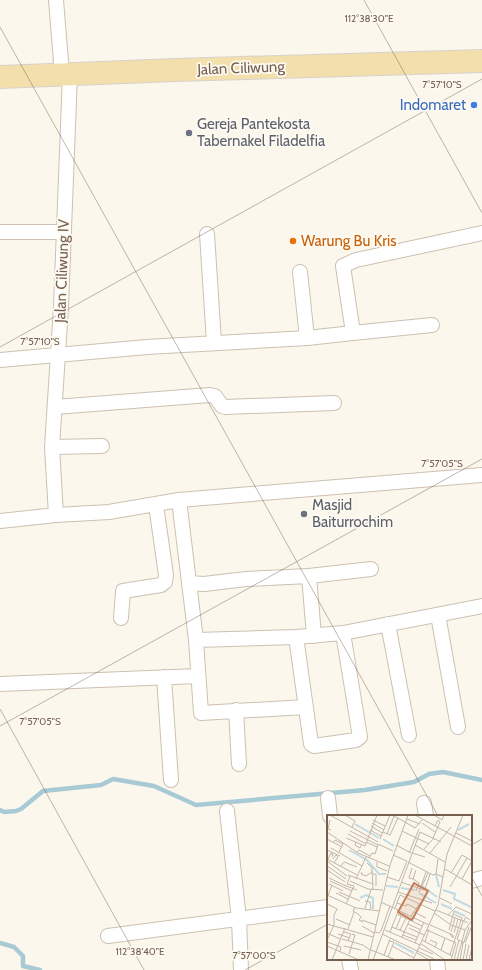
<svg xmlns="http://www.w3.org/2000/svg" width="482" height="970" font-family="Cabin,sans-serif">
  <style>
    .lines { fill: none; stroke-linecap: round; stroke-linejoin: round }
    .stream { stroke: #a8cad4; stroke-width: 4.5 }
    .street-casing { stroke: #cdc0b2; stroke-width: 16 }
    .primary-casing { stroke: #d8d2ce; stroke-width: 24 }
    .street { stroke: #fff; stroke-width: 14 }
    .primary { stroke: #f3dfab; stroke-width: 22 }
    .ticks { fill: none; stroke: #756050; stroke-width: 1; stroke-opacity: 0.45 }
    .shop-dot { fill: #3f7fe0; stroke: #fefaf2; stroke-width: 1.5 }
    .worship-dot { fill: #6b7280; stroke: #fefaf2; stroke-width: 1.5 }
    .food-dot { fill: #e8710a; stroke: #fefaf2; stroke-width: 1.5 }
    .labels { text-anchor: middle; dominant-baseline: central; stroke-width: 3.5; stroke-linejoin: round; paint-order: stroke }
    .street-label { font-size: 15px; fill: #756050; stroke: #fefaf2 }
    .shop-label { font-size: 15px; fill: #366cbe; stroke: #fefaf2; text-anchor: end }
    .worship-label { font-size: 15px; fill: #5b616d; stroke: #fefaf2; text-anchor: start }
    .food-label { font-size: 15px; fill: #c56008; stroke: #fefaf2; text-anchor: start }
    .inset-river { fill: none; stroke: #c1dbe4; stroke-width: 2 }
    .inset-road { fill: none; stroke: #c1b6a9; stroke-width: 1 }
    .view { fill: #c57d5a; fill-opacity: 0.15; stroke: #c57d5a; stroke-width: 2 }
    .inset-edge { fill: none; stroke: #756050; stroke-width: 2 }
    .ticks-label { font-size: 10px; text-anchor: middle; fill: #756050; stroke: #fefaf2; stroke-width: 3.5; stroke-linejoin: round; paint-order: stroke }
  </style>
  <rect width="100%" height="100%" fill="#fbf7ec"/>
  <g class="lines">
    <!-- stream -->
    <path class="stream" d="M0,810L4,812L16,811L21,809L43,791L101,785L113,779L154,786L196,805L365,790L414,782L429,774L443,772L482,780
      M0,943L14,947L23,956V966L40,970"/>
    <defs>
      <path id="street" d="M56,0L62,74
        M0,232H63
        M207,234L214,342
        M300,272L307,338
        M353,333L432,325
        M0,360L147,347L307,338L353,333L343,266L356,260L482,233
        M55,407L210,395L215,396L222,406L225,407L334,403
        M52,447L102,446
        M179,500L196,640
        M56,515L52,447L61,307L70,74
        M0,521L56,515L109,512L179,500L482,475
        M309,576L314,636
        M189,583L204,584L246,579L309,576L371,569
        M438,615L458,727
        M121,618L123,591L161,585L165,582L166,575L156,505
        M388,624L409,735
        M296,637L311,744L314,746L356,740L360,737L343,633
        M164,677L171,780
        M0,684L198,676
        M306,707L201,713L196,640L296,637L343,633L482,606
        M236,710L239,764
        M328,798L330,816
        M424,803L426,816
        M227,811L239,919L241,970
        M471,881L482,878
        M108,936L328,907
        M349,959L351,970
        M437,959L438,970"/>
      <path id="primary" d="M0,77L175,70L482,61"/>
    </defs>
    <!-- street casing -->
    <use href="#street" class="street-casing"/>
    <!-- primary casing -->
    <use href="#primary" class="primary-casing"/>
    <!-- street -->
    <use href="#street" class="street"/>
    <!-- primary -->
    <use href="#primary" class="primary"/>
  </g>
  <!-- ticks -->
  <path class="ticks" d="M364,0L482,213M0,27L438,816M0,347L482,79M0,709L144,970M0,726L482,459M471,845L482,839M471,876L482,896M245,970L328,924"/>
  <!-- markers -->
  <circle class="shop-dot" cx="474" cy="105" r="4"/>
  <g class="worship-dot">
    <circle cx="189" cy="133" r="4"/>
    <circle cx="304" cy="514" r="4"/>
  </g>
  <circle class="food-dot" cx="293" cy="241" r="4"/>
  <g class="labels">
    <!-- street labels -->
    <g class="street-label">
      <text transform="translate(241 68) rotate(-2)">Jalan Ciliwung</text>
      <text transform="translate(62 271) rotate(-88)">Jalan Ciliwung IV</text>
    </g>
    <!-- shop labels -->
    <g class="shop-label">
      <text x="466" y="105">Indomaret</text>
    </g>
    <!-- worship labels -->
    <g class="worship-label">
      <text x="197" y="124">Gereja Pantekosta<tspan x="197" dy="17">Tabernakel Filadelfia</tspan></text>
      <text x="312" y="505">Masjid<tspan x="312" dy="17">Baiturrochim</tspan></text>
    </g>
    <!-- food labels -->
    <g class="food-label">
      <text x="301" y="241">Warung Bu Kris</text>
    </g>
  </g>
  <!-- overview -->
  <g transform="translate(327 815)">
    <rect width="145" height="145" fill="#fbf7ec"/>
    <path class="inset-river" d="M28,9L52,23M131,15L142,9M56,24L67,31M22,35L40,45L52,59H59M109,60L112,72M59,71L71,72M95,71L110,82M74,73L88,75M116,75L128,79L127,84L144,92M92,78L109,88M33,83L39,80L46,83V94M114,89L125,94M127,96L138,101M68,128L87,138"/>
    <path class="inset-road" d="M3,0L51,27M18,0L28,6L25,12M65,0L78,7M88,0L145,31M107,0L115,5L117,0M80,4L93,9M3,5L1,14L4,15M46,5L58,11M78,7L88,13L95,5M45,8L57,15M95,8L108,17M44,11L55,18M43,15L54,21M23,16L51,30M75,16L102,29M0,17L31,38L62,51M56,17L63,20L71,3M129,18L145,26M21,19L39,29M60,19L67,1M19,23L38,31M106,23L113,7L111,5L108,11M0,24L15,32M53,24L63,0M29,27L28,30L33,33L35,29M39,27L50,32M6,28L8,25L16,29L12,37M51,29L66,36M69,30L84,38M88,30L118,47M38,31L50,0M4,33L35,51M97,34L107,23M0,35L13,41M30,37L32,35L43,41M82,38L92,14M85,38L98,42M103,38L124,12M42,43L45,38L48,39L51,30M0,44L30,60M1,44L4,38L6,39L5,42M6,44L9,40L11,42L7,48M111,44L109,59L116,62M0,46L20,61M50,47V52L60,56M81,47L106,60L109,59M40,48L45,53L46,75M0,51L19,64M14,51L17,47L30,52M85,53L82,63L86,64L89,55M118,54L145,70M0,55L18,67M35,57L34,59L39,61L45,57M124,58L135,40L145,46M46,59H49V71M21,60L46,69M60,62L72,66L80,46L66,40M2,63L17,70M29,64L39,42M86,64L92,68L89,76M135,64L145,46M3,66L25,76M23,66L41,74L56,75M74,67L97,75M2,69L16,76M17,70L30,75M95,71L101,58M123,72L140,43M98,74L103,59M12,77L33,86M71,77L105,88M92,77L99,57M9,78L21,84M0,80L29,93L52,96M0,83L5,70M113,83L125,89M38,86L43,87L44,94M54,87L102,110M70,88L79,91L80,89L92,95M0,89L10,94L7,100M19,89L27,71L20,69L23,61M28,92L26,96L31,99L34,102L32,105L36,107M38,93L44,75M68,93L73,80L108,96M109,95L141,108M87,97L99,103M107,98L124,110L138,115M70,99L95,111M127,99L135,103L134,106M121,100L129,92L145,99M84,101L92,89M9,104L23,110M35,105L49,110M0,109L46,122M81,109L94,115M103,110L126,120V123L123,119M35,111L47,118M65,112L90,122M82,113L97,120M21,114L27,97M69,114L74,101M58,115L93,130M73,115L79,103M100,115L129,128M122,115L127,96M17,117L24,119L21,126M48,117L52,118L54,116L63,91M63,117L70,99M124,117L128,103M0,118L13,124M127,118L131,104M11,119L23,123M55,119L107,144M76,120L89,125M75,122L83,104M15,124L36,130L43,135M0,125L7,110V100M95,125L125,141M103,125L110,128L108,132M0,127L14,132L13,136M98,127L102,114M134,127L137,128L130,124L136,107L139,102L143,105M137,127L142,112M88,128L97,107M138,128L144,113M94,129L118,145M0,131L32,145M17,131L34,135M65,131L87,143M92,133L106,139M44,135L69,145M114,135L118,123M90,138L102,145M22,139L28,120L25,119M57,140L63,124M123,140L134,105M61,142L67,127L62,126M5,145L18,113M41,145L63,50L81,0M46,145L93,17L114,27M86,145L111,90L120,39L136,0M124,145L129,128M127,145L132,125M130,145L138,115L145,105M133,145L136,128M136,145L139,129M139,145L142,130M142,145L145,132"/>
    <path class="view" d="M87,68L101,76L85,105L71,97Z"/>
    <rect width="145" height="145" class="inset-edge"/>
  </g>
  <g class="ticks-label">
    <text x="369" y="22">112°38'30"E</text>
    <text x="442" y="88">7°57'10"S</text>
    <text x="40" y="345">7°57'10"S</text>
    <text x="442" y="467">7°57'05"S</text>
    <text x="40" y="725">7°57'05"S</text>
    <text x="140" y="955">112°38'40"E</text>
    <text x="254" y="959">7°57'00"S</text>
  </g>
</svg>
